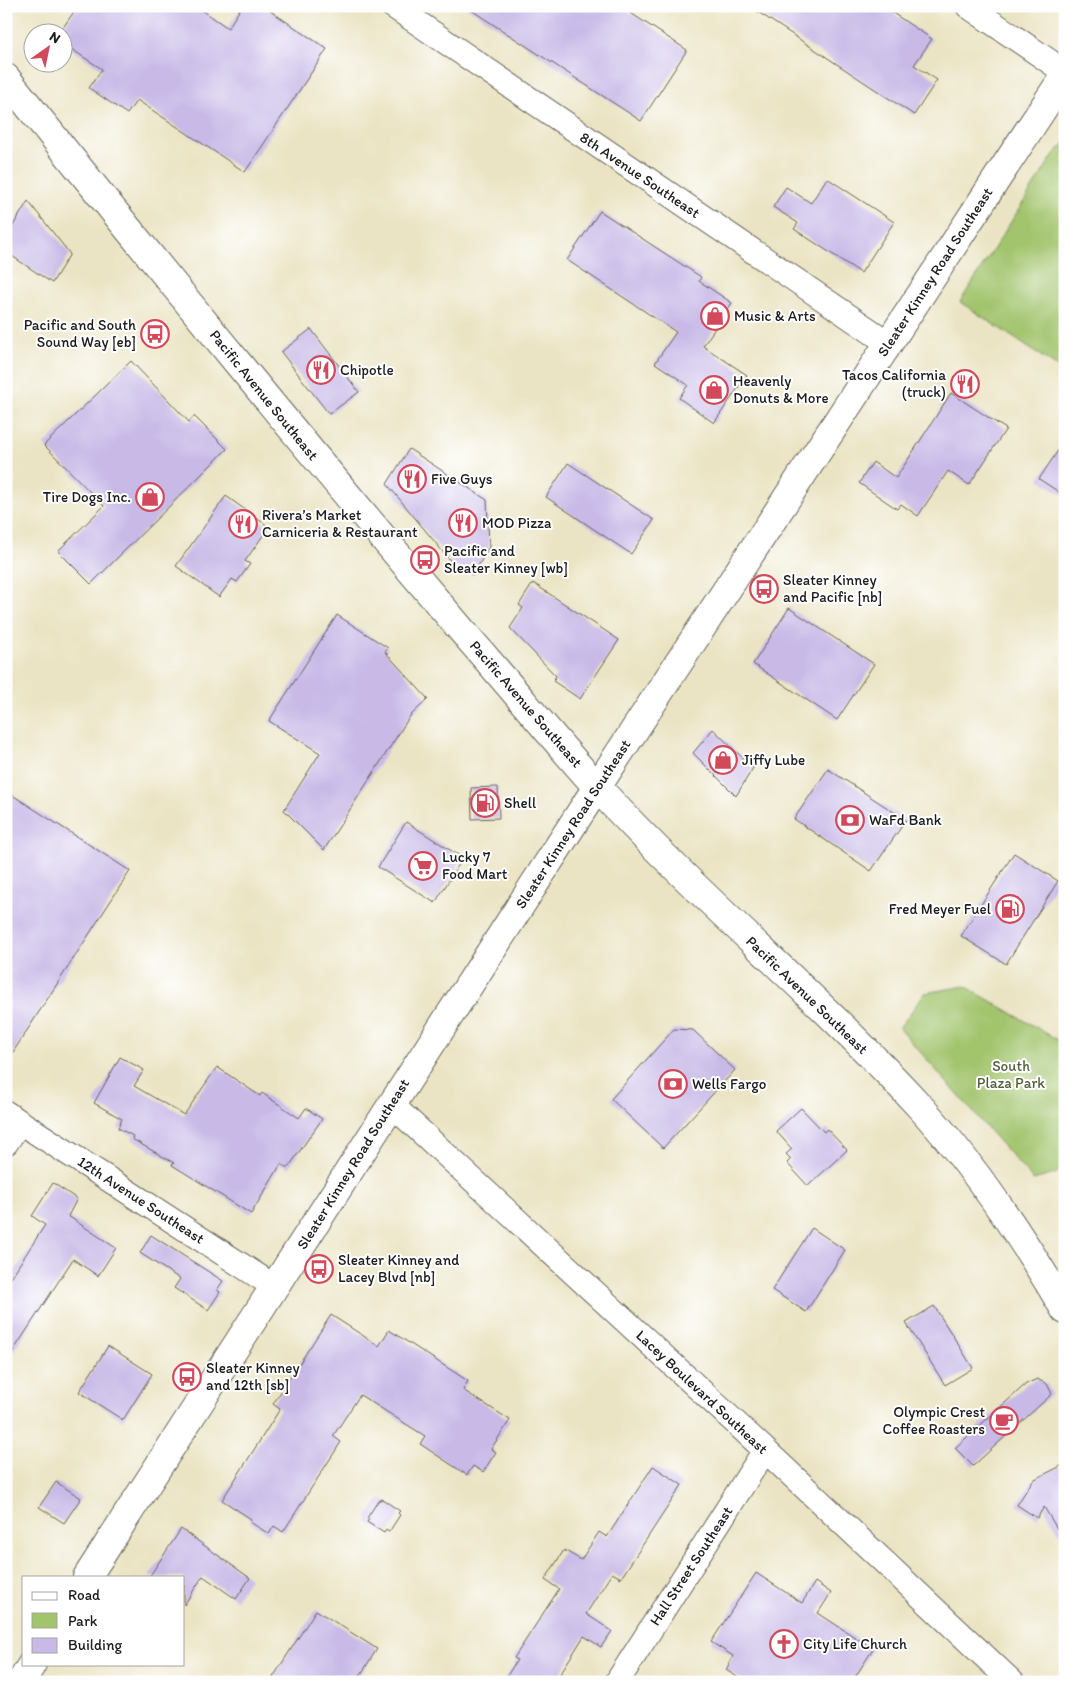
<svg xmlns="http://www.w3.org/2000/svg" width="1071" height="1688" font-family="Itim,sans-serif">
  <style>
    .green { fill: #a2c46d; stroke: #5f7044 }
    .building { fill: #c8b9e7 }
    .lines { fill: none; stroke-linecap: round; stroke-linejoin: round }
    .street-casing { stroke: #646257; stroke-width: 26 }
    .secondary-casing { stroke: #646257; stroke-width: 30 }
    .primary-casing { stroke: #646257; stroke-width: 30 }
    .street { stroke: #fff; stroke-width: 24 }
    .secondary { stroke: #fff; stroke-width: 28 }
    .primary { stroke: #fff; stroke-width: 28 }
    .labels { text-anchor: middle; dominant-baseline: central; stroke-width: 4; stroke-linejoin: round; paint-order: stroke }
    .street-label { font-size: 15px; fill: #1c1c1c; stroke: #fff }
    .poi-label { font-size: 15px; fill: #1c1c1c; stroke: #fff; text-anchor: start }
    .park-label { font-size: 15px; fill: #525f3c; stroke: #fff }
  </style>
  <rect width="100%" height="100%" fill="#fff"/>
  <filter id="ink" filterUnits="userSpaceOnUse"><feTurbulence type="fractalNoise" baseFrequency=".02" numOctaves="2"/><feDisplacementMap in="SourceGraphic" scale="10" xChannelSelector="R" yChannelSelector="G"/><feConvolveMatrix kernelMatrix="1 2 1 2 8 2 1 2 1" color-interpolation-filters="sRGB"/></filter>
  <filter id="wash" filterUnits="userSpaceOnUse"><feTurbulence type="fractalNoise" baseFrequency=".0096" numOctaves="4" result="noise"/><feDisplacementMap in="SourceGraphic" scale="20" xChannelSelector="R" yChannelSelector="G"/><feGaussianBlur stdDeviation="1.12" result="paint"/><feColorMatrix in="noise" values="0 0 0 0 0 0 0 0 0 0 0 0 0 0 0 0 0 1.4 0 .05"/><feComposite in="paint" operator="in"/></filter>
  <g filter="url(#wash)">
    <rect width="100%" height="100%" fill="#ebe4c4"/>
    <!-- green -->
    <path class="green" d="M1065,143V372L960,302L1054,154Z
      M965,986L1063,1043L1065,1041V1166L1055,1174L1033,1180L899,1028L925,993Z"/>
    <g id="blocks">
      <!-- building -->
      <path class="building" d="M78,6H196L228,28L242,6H263L327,49L245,172L137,100L127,114L89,88L102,69L62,43V29Z
        M465,6H620L687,50L641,121Z
        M749,6H882L932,39L914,65L937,80L914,115Z
        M827,178L894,222L861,273L794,229L798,223L773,207L786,187L811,203Z
        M28,201L70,254L52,283L6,252V237Z
        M600,211L701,277L699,281L732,303L703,346L747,375L714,423L679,398L688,385L655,363L676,332L567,260Z
        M311,329L359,392L329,414L281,352Z
        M131,361L189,422L194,416L227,449L91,584L58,551L104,506L44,445Z
        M951,393L1006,429L969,485L948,471L918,516L901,504L897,509L859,483L873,462L896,478Z
        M1065,440V496L1039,479Z
        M409,449L487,500L489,547L473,575L453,564L387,484Z
        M568,463L654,520L631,554L546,497Z
        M226,496L269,527L245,561L250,564L237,582L232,579L219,597L176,566Z
        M533,583L619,640L580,699L553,681L556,676L510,628L523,608L519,605Z
        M789,608L874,664L837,720L753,664Z
        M337,615L388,648L385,652L428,699L410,716L324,850L284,810L320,753L269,721Z
        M713,729L753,768L736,796L693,753Z
        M828,769L906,820L871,871L794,819Z
        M498,787L499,818L472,819L471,788Z
        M6,791L130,871L6,1063Z
        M406,822L463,858L435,903L378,867Z
        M1014,853L1058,881L1006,964L961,936Z
        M674,1029L693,1030L735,1070L663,1148L611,1099Z
        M120,1057L144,1070L134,1086L184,1115L217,1067L260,1096L262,1093L299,1118L306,1108L322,1119L288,1168L281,1164L251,1214L172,1165L174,1163L132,1139L133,1136L118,1128L122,1119L94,1103Z
        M801,1108L824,1132L827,1129L847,1150L808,1186L787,1163L791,1159L786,1154L792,1149L776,1131Z
        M53,1183L77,1199L68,1216L116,1248L98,1276L73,1259L6,1362V1285L45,1225L32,1216Z
        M812,1228L845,1250L806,1312L772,1290Z
        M151,1235L223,1281L217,1290L220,1292L208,1310L174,1288L180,1279L140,1253Z
        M934,1306L973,1368L945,1385L906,1323Z
        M331,1315L379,1346L389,1330L468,1381L463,1390L510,1420L491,1449L496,1452L483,1472L473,1466L467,1475L420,1444L425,1436L360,1395L333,1436L341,1442L283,1532L274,1526L269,1534L250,1522L251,1519L222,1500L280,1409L273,1404Z
        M108,1346L152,1374L123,1420L79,1392Z
        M1037,1379L1047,1384L1052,1394L973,1466L955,1448L1026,1384Z
        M1065,1464V1542L1044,1507L1037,1518L1017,1505L1033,1480Z
        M653,1466L682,1485L621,1578L612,1573L586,1614L612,1631L601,1647L584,1636L555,1682H503L517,1660L514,1658L559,1589L545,1580L564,1550L581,1560L599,1532L607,1537Z
        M56,1482L81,1498L64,1523L39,1507Z
        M382,1499L400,1511L398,1513L400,1515L389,1532L386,1530L384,1533L367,1522L369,1519L367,1518L378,1501Z
        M181,1529L250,1578L236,1599L203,1576L184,1605V1577H149Z
        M756,1573L802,1603L815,1582L831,1593L818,1613L873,1649L852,1682H745L726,1670L733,1656L711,1642Z
        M316,1610L377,1649L356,1682H270Z"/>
    </g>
  </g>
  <g filter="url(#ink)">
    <use href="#blocks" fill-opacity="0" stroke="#646257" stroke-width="1"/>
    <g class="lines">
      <defs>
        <path id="street" d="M393,6L888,343
          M968,6L1065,72
          M391,1104L765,1450L1012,1682
          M6,1113L275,1287
          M6,1143L20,1122
          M617,1682L765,1450"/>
        <path id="secondary" d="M87,1577L597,787L1065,75
          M21,1682L32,1664"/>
        <path id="primary" d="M6,78C157,265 308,451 464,633C509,684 552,737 598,788C701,900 820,997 923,1110C977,1170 1024,1240 1065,1310"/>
      </defs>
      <!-- street casing -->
      <use href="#street" class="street-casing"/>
      <!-- secondary casing -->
      <use href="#secondary" class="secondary-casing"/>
      <!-- primary casing -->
      <use href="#primary" class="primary-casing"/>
      <!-- street -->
      <use href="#street" class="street"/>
      <!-- secondary -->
      <use href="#secondary" class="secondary"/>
      <!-- primary -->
      <use href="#primary" class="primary"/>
    </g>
  </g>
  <!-- icons -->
  <defs>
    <symbol id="shop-ring" viewBox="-11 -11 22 22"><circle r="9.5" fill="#fff" stroke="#d1495b" stroke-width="1.5"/><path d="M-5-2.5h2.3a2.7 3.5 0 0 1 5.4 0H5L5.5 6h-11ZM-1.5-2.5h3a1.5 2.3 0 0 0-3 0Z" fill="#d1495b"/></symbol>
    <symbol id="bus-ring" viewBox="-11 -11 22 22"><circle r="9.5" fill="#fff" stroke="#d1495b" stroke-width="1.5"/><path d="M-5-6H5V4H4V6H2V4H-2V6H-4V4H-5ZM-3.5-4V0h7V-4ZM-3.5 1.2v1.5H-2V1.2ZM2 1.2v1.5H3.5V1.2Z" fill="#d1495b"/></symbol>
    <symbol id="restaurant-ring" viewBox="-11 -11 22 22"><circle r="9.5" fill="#fff" stroke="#d1495b" stroke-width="1.5"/><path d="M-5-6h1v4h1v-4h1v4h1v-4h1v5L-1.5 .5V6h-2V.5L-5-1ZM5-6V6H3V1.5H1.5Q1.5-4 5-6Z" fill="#d1495b"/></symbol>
    <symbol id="fuel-ring" viewBox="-11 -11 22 22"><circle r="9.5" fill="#fff" stroke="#d1495b" stroke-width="1.5"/><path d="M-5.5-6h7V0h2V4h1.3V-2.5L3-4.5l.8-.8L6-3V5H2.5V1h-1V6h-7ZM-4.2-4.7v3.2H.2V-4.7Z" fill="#d1495b"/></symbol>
    <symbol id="bank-ring" viewBox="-11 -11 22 22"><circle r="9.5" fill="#fff" stroke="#d1495b" stroke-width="1.5"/><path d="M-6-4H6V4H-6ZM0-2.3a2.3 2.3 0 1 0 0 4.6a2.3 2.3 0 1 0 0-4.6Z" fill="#d1495b"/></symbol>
    <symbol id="supermarket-ring" viewBox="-11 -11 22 22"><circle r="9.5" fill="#fff" stroke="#d1495b" stroke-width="1.5"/><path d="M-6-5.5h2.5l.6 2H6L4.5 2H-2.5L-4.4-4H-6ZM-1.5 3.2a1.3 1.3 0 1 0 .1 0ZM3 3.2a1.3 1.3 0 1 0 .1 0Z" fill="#d1495b"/></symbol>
    <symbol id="cafe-ring" viewBox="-11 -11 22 22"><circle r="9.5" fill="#fff" stroke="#d1495b" stroke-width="1.5"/><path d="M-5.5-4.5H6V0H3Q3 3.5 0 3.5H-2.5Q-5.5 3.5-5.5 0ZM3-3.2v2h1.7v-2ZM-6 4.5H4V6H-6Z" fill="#d1495b"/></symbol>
    <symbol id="church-ring" viewBox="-11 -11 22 22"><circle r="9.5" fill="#fff" stroke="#d1495b" stroke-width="1.5"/><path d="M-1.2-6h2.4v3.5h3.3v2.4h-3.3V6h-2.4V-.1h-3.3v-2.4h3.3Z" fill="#d1495b"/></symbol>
  </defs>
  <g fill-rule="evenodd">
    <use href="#shop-ring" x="699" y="300" width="32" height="32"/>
    <use href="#bus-ring" x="139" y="318" width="32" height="32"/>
    <use href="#restaurant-ring" x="305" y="354" width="32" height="32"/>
    <use href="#restaurant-ring" x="949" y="368" width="32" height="32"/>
    <use href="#shop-ring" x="698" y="374" width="32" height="32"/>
    <use href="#restaurant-ring" x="396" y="463" width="32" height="32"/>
    <use href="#shop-ring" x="134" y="481" width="32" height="32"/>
    <use href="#restaurant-ring" x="447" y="507" width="32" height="32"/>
    <use href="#restaurant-ring" x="227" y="508" width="32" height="32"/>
    <use href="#bus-ring" x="409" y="544" width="32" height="32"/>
    <use href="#bus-ring" x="748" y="573" width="32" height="32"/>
    <use href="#shop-ring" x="707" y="744" width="32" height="32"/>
    <use href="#fuel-ring" x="469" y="787" width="32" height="32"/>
    <use href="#bank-ring" x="834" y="804" width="32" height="32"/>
    <use href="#supermarket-ring" x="407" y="850" width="32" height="32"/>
    <use href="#fuel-ring" x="994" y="893" width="32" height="32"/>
    <use href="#bank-ring" x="657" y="1068" width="32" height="32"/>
    <use href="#bus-ring" x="303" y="1253" width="32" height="32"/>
    <use href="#bus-ring" x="171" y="1361" width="32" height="32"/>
    <use href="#cafe-ring" x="988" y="1405" width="32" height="32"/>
    <use href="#church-ring" x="768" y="1628" width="32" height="32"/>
  </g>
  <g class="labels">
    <!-- street labels -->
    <g class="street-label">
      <text transform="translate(640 175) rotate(34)">8th Avenue Southeast</text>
      <text transform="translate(935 272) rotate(-57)">Sleater Kinney Road Southeast</text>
      <text transform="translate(264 395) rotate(51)">Pacific Avenue Southeast</text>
      <text transform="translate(526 704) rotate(49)">Pacific Avenue Southeast</text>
      <text transform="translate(573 824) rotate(-57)">Sleater Kinney Road Southeast</text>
      <text transform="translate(807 995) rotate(44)">Pacific Avenue Southeast</text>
      <text transform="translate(353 1164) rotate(-58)">Sleater Kinney Road Southeast</text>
      <text transform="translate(141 1200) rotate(33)">12th Avenue Southeast</text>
      <text transform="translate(702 1392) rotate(43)">Lacey Boulevard Southeast</text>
      <text transform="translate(691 1566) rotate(-57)">Hall Street Southeast</text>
    </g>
    <!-- poi labels -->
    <g class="poi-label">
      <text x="734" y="316">Music &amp; Arts</text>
      <text x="136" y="325" text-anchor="end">Pacific and South<tspan x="136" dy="17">Sound Way [eb]</tspan></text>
      <text x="340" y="370">Chipotle</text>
      <text x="946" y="375" text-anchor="end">Tacos California<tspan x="946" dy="17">(truck)</tspan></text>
      <text x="733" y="381">Heavenly<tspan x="733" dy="17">Donuts &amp; More</tspan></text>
      <text x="431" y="479">Five Guys</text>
      <text x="131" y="497" text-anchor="end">Tire Dogs Inc.</text>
      <text x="262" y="515">Rivera’s Market<tspan x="262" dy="17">Carniceria &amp; Restaurant</tspan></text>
      <text x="482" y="523">MOD Pizza</text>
      <text x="444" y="551">Pacific and<tspan x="444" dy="17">Sleater Kinney [wb]</tspan></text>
      <text x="783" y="580">Sleater Kinney<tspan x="783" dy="17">and Pacific [nb]</tspan></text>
      <text x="742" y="760">Jiffy Lube</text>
      <text x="504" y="803">Shell</text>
      <text x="869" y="820">WaFd Bank</text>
      <text x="442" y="857">Lucky 7<tspan x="442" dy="17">Food Mart</tspan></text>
      <text x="991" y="909" text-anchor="end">Fred Meyer Fuel</text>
      <text x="692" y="1084">Wells Fargo</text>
      <text x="338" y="1260">Sleater Kinney and<tspan x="338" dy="17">Lacey Blvd [nb]</tspan></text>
      <text x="206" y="1368">Sleater Kinney<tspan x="206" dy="17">and 12th [sb]</tspan></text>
      <text x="985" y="1412" text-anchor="end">Olympic Crest<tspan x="985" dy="17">Coffee Roasters</tspan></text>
      <text x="803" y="1644">City Life Church</text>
    </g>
    <!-- park labels -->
    <g class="park-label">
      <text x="1011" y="1066">South<tspan x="1011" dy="17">Plaza Park</tspan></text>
    </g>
  </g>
  <!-- margin -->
  <rect width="1071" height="1688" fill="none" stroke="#fff" stroke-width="25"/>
  <!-- legend -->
  <rect x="22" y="1576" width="162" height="90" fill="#ffffff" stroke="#a4a4a4"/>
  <rect x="32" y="1592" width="25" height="8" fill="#ffffff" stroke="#a4a4a4"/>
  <text x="68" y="1600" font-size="15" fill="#1c1c1c">Road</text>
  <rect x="32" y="1613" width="25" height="15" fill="#a2c46d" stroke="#a4a4a4"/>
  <text x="68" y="1626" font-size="15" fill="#1c1c1c">Park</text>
  <rect x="32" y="1638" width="25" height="15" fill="#c8b9e7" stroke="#a4a4a4"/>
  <text x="68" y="1650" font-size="15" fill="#1c1c1c">Building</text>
  <!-- north arrow -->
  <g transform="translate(48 48) rotate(33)"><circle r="24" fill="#ffffff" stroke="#a4a4a4"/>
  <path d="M0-4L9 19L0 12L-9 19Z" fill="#d1495b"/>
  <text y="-8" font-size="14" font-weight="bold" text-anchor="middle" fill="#1c1c1c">N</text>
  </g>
</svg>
